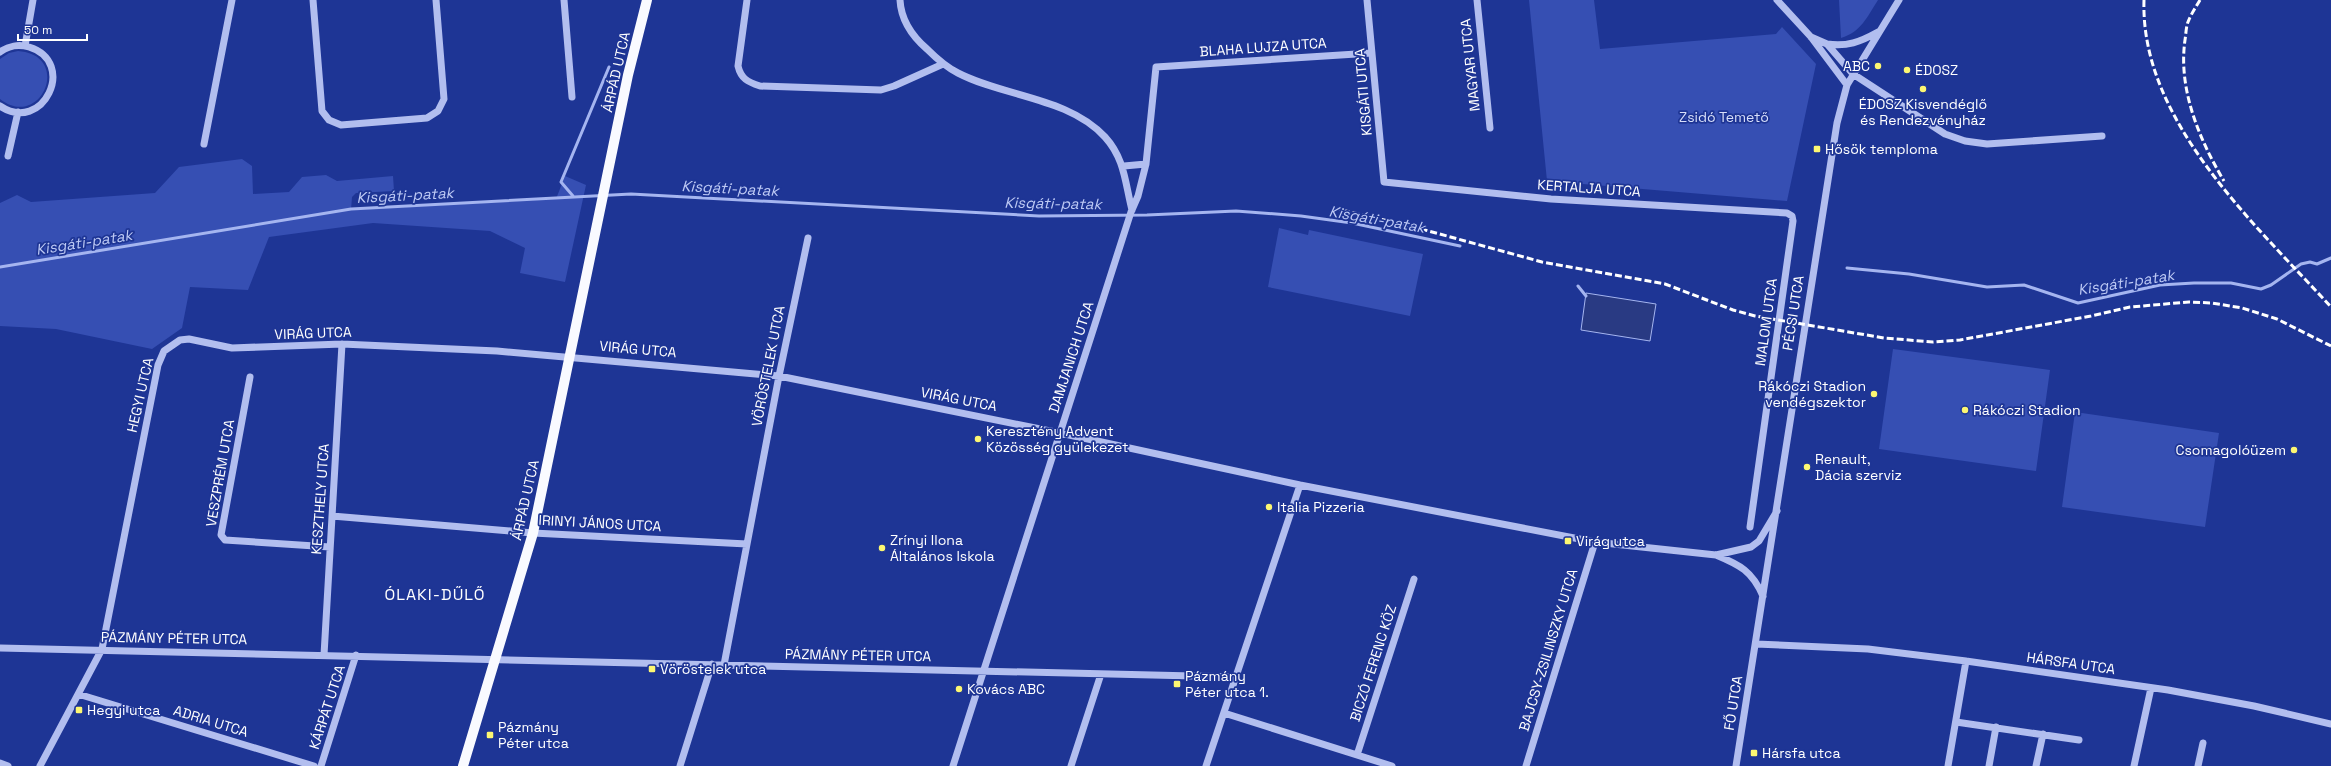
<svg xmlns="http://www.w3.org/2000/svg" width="2331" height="766" font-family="'Space Grotesk',sans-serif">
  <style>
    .green { fill: #364fb3 }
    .water { fill: #293a83; stroke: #a5b5f0 }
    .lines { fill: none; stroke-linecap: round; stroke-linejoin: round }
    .stream { stroke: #a5b5f0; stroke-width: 3 }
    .minor { stroke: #b2beef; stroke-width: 7 }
    .major { stroke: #f9faff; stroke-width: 10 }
    .rail { stroke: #fff; stroke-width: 3; stroke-dasharray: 7 3; stroke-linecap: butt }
    .poi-dot { fill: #fdf772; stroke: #1e3595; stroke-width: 1.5 }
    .labels { text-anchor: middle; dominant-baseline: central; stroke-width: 3.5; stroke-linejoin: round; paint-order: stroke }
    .street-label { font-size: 14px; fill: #fff; stroke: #1e3595 }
    .poi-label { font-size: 14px; fill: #fff; stroke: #1e3595; text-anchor: start }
    .park-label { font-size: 14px; fill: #d8dffa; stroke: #1e3595 }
    .water-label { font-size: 15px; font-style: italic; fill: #becaf5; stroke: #1e3595 }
    .quarter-label { font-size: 16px; letter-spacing: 1px; fill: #fff; stroke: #1e3595 }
  </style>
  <rect width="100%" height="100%" fill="#1e3595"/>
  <!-- green -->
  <path class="green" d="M1529,0H1594L1600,49L1776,34L1782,27L1816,64L1787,201L1547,181Z
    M1839,0H1878C1867,17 1861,32 1841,38Z
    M18,51C73,55 41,131 0,99V59L9,53Z
    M242,159L252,166L253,194L289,192L302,177L326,175L337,181L393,176L394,191L356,193L352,197L351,210L556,199L565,176L586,185L565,282L520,273L525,248L490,231L373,223L269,237L248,290L190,287L182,328L152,349L56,329L0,326V203L17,195L31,202L155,193L179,167Z
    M1279,228L1308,235L1309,230L1423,254L1410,316L1268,287Z
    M1893,349L2050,370L2036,471L1879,449Z
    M2075,412L2219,433L2205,527L2062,507Z"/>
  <!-- water -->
  <path class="water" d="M1586,293L1656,304L1650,341L1581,330Z"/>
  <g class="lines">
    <!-- stream -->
    <path class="stream" d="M573,196L561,182L609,67
      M0,267L351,209L631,194L1039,216L1147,215L1236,211L1301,216L1352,223L1460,246
      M1847,268L1909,274L1987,287L2024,285L2078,303L2160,285L2194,283H2231L2261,289L2271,285L2301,264L2310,262L2317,264L2331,258
      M1578,286L1586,296"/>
    <!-- minor -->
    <path class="minor" d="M313,0L322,111L329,120L341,125L427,118L438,111L444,99L436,0
      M564,0L572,97
      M747,0L738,66C741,79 748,82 760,86L881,90L894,86L943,64
      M900,0C901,20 912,36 927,49C936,58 946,67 958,73C1004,97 1068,97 1105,137C1125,159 1125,183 1132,210
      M1367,0L1384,182L1551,199L1787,213L1792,216L1793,221L1750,527
      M1477,0L1490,128
      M1777,0L1811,37L1847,85
      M1811,37L1827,44L1853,74L1945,134L1965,141L1987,144L2102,136
      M1827,44C1847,47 1860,42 1878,32
      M25,46L33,0
      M0,52C8,46 19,44 29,47C78,62 43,135 0,106
      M204,144L232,0
      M8,156L18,112
      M1124,166L1146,164
      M250,377L221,535L225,540L330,547
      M332,516L533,533L747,544
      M1716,555C1740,565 1752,571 1763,596
      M1756,644L1868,649L1966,661L2168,690L2254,706L2331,724
      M0,648L1236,677
      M324,655L342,344
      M724,665L779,376L808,238
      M78,694L314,766
      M1224,713L1392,766
      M1956,722L2079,740
      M1357,755L1414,579
      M0,763L8,766
      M40,766L102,649L158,365L164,351L180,340L189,339L232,348L342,344L497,351L779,376L1060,433L1300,485L1595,542L1716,555L1751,547L1759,541L1777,511
      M321,766L356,655
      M680,766L712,664
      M953,766L1131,212L1138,196L1146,164L1156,67L1372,53
      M1071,766L1101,674
      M1206,766L1300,485
      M1526,766L1595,542
      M1736,766L1837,123L1847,85L1899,0
      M1948,766L1966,661
      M1989,766L1996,727
      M2036,766L2043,734
      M2134,766L2151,688
      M2198,766L2203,743"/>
    <!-- major -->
    <path class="major" d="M463,766L533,533L628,75L647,0"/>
    <!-- rail -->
    <path class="rail" d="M2144,0C2140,121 2256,225 2331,307
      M2200,0C2196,7 2191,14 2188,22C2186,27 2186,34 2185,40C2178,89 2199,139 2224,181
      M1333,208L1414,227L1542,262L1665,284L1733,310L1755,316L1884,338L1933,342L1960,340L2091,316L2130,307L2189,302L2212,303L2242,308L2277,319L2331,346"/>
  </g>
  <!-- markers -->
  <g class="poi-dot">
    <circle cx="1878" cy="66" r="4"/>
    <circle cx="1907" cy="70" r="4"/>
    <circle cx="1923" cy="89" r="4"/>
    <rect x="1813" y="145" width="8" height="8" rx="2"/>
    <circle cx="1874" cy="394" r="4"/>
    <circle cx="1965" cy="410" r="4"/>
    <circle cx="978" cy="439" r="4"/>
    <circle cx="2294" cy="450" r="4"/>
    <circle cx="1807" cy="467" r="4"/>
    <circle cx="1269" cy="507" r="4"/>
    <rect x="1564" y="537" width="8" height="8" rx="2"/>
    <circle cx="882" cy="548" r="4"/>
    <rect x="648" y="665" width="8" height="8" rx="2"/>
    <rect x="1173" y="680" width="8" height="8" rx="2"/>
    <circle cx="959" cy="689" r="4"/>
    <rect x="75" y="706" width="8" height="8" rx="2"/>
    <rect x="486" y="731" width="8" height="8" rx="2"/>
    <rect x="1750" y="749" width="8" height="8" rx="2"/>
  </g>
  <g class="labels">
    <!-- street labels -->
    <g class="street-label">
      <text transform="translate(1263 47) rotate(-4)">BLAHA LUJZA UTCA</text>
      <text transform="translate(1470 65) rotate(-96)">MAGYAR UTCA</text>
      <text transform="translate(616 72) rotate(-77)">ÁRPÁD UTCA</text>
      <text transform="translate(1363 92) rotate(-95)">KISGÁTI UTCA</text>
      <text transform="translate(1589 188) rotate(4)">KERTALJA UTCA</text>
      <text transform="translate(1793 313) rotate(-81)">PÉCSI UTCA</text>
      <text transform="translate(1766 322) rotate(-82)">MALOM UTCA</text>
      <text transform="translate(313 333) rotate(-2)">VIRÁG UTCA</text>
      <text transform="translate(638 349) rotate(5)">VIRÁG UTCA</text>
      <text transform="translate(1071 357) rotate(-72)">DAMJANICH UTCA</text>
      <text transform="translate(768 366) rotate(-79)">VÖRÖSTELEK UTCA</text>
      <text transform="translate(140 395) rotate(-77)">HEGYI UTCA</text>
      <text transform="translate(959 399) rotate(11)">VIRÁG UTCA</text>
      <text transform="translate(220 473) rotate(-80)">VESZPRÉM UTCA</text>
      <text transform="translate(320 499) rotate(-86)">KESZTHELY UTCA</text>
      <text transform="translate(525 500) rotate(-77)">ÁRPÁD UTCA</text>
      <text transform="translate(600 523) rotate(3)">IRINYI JÁNOS UTCA</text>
      <text transform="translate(174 638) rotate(1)">PÁZMÁNY PÉTER UTCA</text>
      <text transform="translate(1548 650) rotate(-73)">BAJCSY-ZSILINSZKY UTCA</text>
      <text transform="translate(858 655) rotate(1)">PÁZMÁNY PÉTER UTCA</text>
      <text transform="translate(1373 663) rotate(-72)">BICZÓ FERENC KÖZ</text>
      <text transform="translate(2071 663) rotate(8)">HÁRSFA UTCA</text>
      <text transform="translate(1733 703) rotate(-81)">FŐ UTCA</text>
      <text transform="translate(327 707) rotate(-72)">KÁRPÁT UTCA</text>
      <text transform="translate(211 721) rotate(17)">ADRIA UTCA</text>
    </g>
    <!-- poi labels -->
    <g class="poi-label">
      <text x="1870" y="66" text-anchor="end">ABC</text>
      <text x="1915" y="70">ÉDOSZ</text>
      <text x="1923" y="104" text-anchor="middle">ÉDOSZ Kisvendéglő<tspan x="1923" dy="16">és Rendezvényház</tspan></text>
      <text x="1825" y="149">Hősök temploma</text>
      <text x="1866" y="386" text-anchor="end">Rákóczi Stadion<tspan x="1866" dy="16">vendégszektor</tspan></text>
      <text x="1973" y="410">Rákóczi Stadion</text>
      <text x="986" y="431">Keresztény Advent<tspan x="986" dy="16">Közösség gyülekezet</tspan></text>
      <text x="2286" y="450" text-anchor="end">Csomagolóüzem</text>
      <text x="1815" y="459">Renault,<tspan x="1815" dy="16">Dácia szerviz</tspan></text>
      <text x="1277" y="507">Italia Pizzeria</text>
      <text x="890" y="540">Zrínyi Ilona<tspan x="890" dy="16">Általános Iskola</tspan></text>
      <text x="1576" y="541">Virág utca</text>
      <text x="660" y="669">Vöröstelek utca</text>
      <text x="1185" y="676">Pázmány<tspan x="1185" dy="16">Péter utca 1.</tspan></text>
      <text x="967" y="689">Kovács ABC</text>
      <text x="87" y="710">Hegyi utca</text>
      <text x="498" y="727">Pázmány<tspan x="498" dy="16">Péter utca</tspan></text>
      <text x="1762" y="753">Hársfa utca</text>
    </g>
    <!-- park labels -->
    <g class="park-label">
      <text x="1724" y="117">Zsidó Temető</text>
    </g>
    <!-- water labels -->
    <g class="water-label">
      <text transform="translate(730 188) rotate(3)">Kisgáti-patak</text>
      <text transform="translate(405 195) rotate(-3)">Kisgáti-patak</text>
      <text transform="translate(1053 203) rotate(1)">Kisgáti-patak</text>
      <text transform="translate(1377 219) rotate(10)">Kisgáti-patak</text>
      <text transform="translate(84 242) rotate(-9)">Kisgáti-patak</text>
      <text transform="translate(2126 282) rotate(-9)">Kisgáti-patak</text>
    </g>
    <!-- quarter labels -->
    <g class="quarter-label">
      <text x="435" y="594">ÓLAKI-DŰLŐ</text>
    </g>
  </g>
  <!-- scale -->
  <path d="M18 34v6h69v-6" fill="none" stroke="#ffffff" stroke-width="2"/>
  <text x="24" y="34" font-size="12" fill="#ffffff" stroke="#1e3595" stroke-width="3" paint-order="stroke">50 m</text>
</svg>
